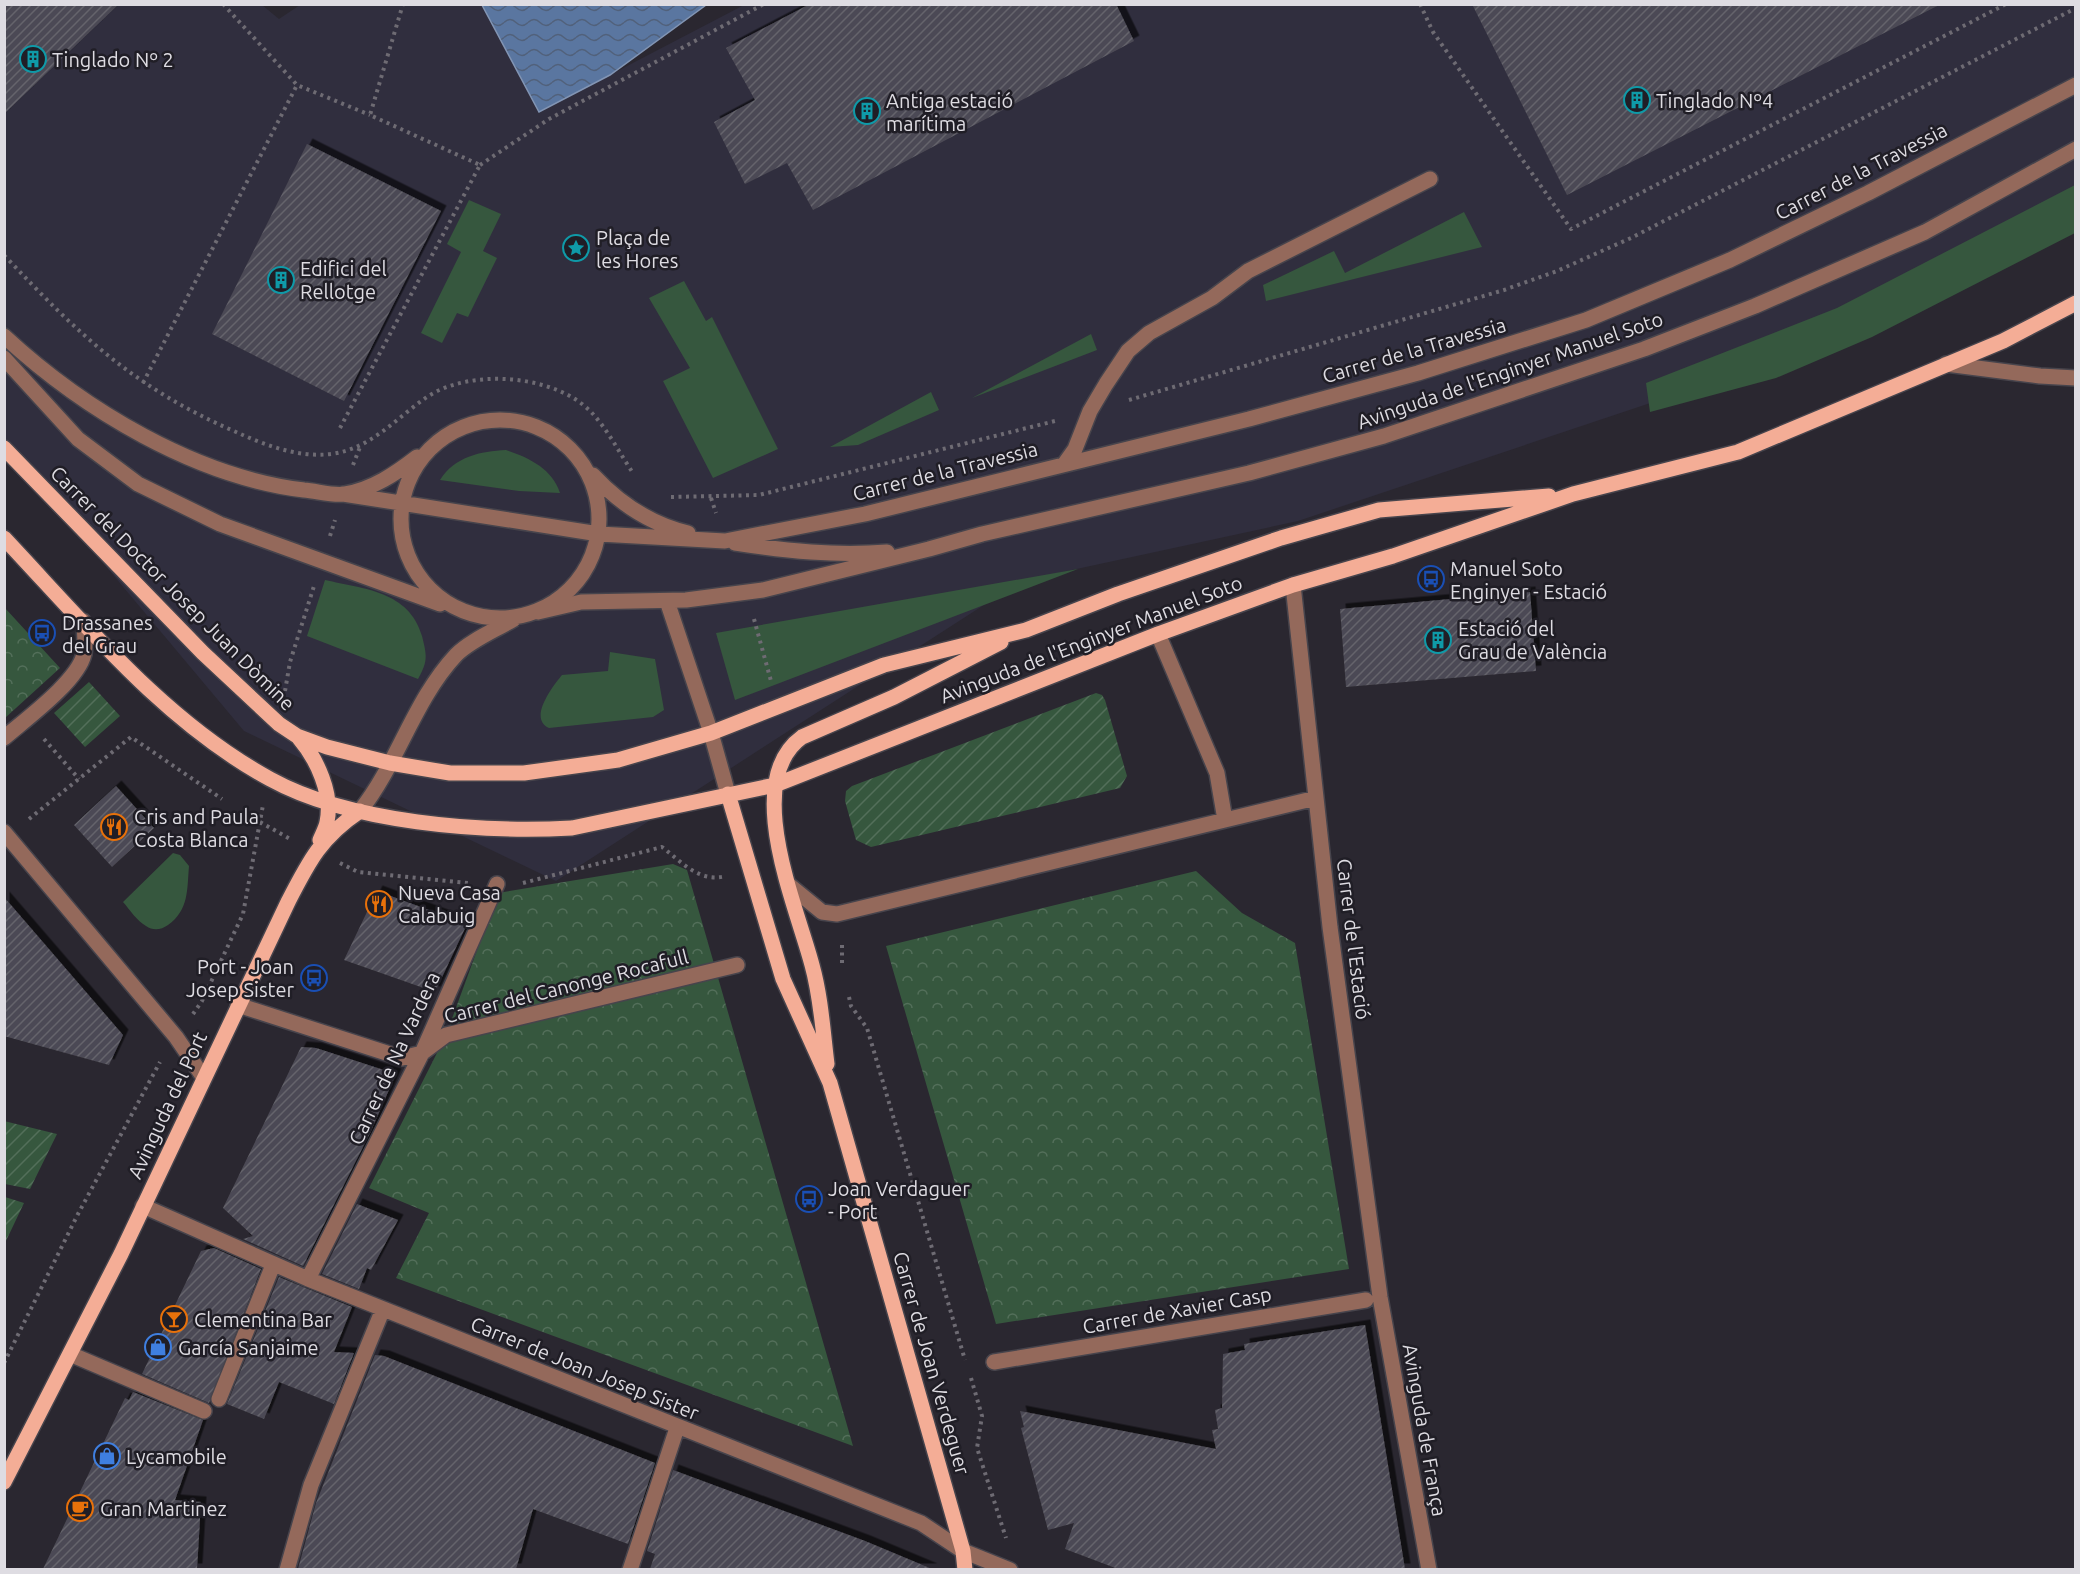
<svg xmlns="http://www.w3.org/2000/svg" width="2080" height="1574" font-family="Ubuntu,sans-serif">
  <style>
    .industrial { fill: #302e3e }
    .grass { fill: #36573e }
    .park { fill: url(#park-crowns) }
    .garden { fill: url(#garden-furrows) }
    .water { fill: url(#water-waves); stroke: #8295b4; stroke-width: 1.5 }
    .building { fill: url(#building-hatch); filter: url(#shadow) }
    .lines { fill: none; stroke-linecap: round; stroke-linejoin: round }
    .minor-casing { stroke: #47444c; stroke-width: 18 }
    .major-casing { stroke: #47444c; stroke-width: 18 }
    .path { stroke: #6e6b73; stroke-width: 4; stroke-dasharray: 3 4.5; stroke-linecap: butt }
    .minor { stroke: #94695b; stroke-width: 15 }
    .major { stroke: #f4ad96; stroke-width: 15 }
    .labels { text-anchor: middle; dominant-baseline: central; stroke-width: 5; stroke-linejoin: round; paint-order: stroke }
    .poi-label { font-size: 20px; fill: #dedce2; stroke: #201e26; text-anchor: start }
    .street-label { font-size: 20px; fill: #dedce2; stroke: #201e26 }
  </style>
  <defs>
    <pattern id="park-crowns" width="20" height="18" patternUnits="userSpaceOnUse" patternTransform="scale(1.5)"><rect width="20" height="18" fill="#36573e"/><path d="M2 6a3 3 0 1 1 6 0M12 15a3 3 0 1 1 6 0" fill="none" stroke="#536f5a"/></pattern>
    <pattern id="garden-furrows" width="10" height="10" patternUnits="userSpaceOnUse" patternTransform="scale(1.5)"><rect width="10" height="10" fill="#36573e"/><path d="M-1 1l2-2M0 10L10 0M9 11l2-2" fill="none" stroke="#536f5a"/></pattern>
    <pattern id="water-waves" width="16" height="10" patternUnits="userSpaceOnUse" patternTransform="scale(1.5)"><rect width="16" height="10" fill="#5a76a0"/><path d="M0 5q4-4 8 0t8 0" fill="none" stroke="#51617b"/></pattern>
    <pattern id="building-hatch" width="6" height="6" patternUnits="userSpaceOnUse" patternTransform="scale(1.5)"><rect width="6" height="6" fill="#4c4a54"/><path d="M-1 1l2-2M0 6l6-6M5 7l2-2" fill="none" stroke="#65646c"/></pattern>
    <filter id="shadow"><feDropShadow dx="5.5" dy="-5.5" stdDeviation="0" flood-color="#0009"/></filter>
  </defs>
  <rect width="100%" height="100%" fill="#2a2730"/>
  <!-- industrial -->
  <path class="industrial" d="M4,5H262L279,19L300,5H482L539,112L744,5H2075V206L1767,364L1298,521L1021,581L556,881L244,731L5,446Z"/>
  <!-- grass -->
  <path class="grass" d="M2075,185V233L1872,337L1776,378L1650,412L1646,383L1837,308Z
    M469,200L501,214L483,251L497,258L468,317L457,313L442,343L421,333L461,252L447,244Z
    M1464,212L1482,247L1266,301L1263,285L1334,251L1345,273Z
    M684,281L706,321L712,317L778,449L713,478L663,381L690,368L649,298Z
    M1091,334L1097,350L972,398Z
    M931,392L939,410L858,445L830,447Z
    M506,450C528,457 553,469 560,493L519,491L440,480C454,457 481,451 506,450Z
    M1078,569L735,700L716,633Z
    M325,580C364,589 409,591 422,636C427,656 428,661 418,679L307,636Z
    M610,652L655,659L664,710L653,717L549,728C528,719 552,687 562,675L608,671Z
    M173,853L180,855L189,866C187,890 189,910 168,925C161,930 153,931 146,926C137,921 130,910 123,902Z"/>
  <!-- park -->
  <path class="park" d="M5,608L60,668L5,718H4Z
    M673,864L687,870L853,1446L396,1278L429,1213L369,1188L446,1035L498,893Z
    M1196,871L1242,913L1295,943L1349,1269L996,1324L886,946Z"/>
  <!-- garden -->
  <path class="garden" d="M89,682L120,716L85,747L54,713Z
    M1096,693L1102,695L1105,700L1127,776L1120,788L871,847L856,840L845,801L846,791L852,786Z
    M4,1121L57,1134L30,1189L5,1184Z
    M5,1197L24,1203L5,1243L4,1197Z"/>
  <!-- water -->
  <path class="water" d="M482,5H706L610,75L539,112Z"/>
  <!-- building -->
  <path class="building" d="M4,4H119L4,114Z
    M810,4H1116L1134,41L813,210L787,163L745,184L714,122L755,100L726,48Z
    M1472,4H1941L1567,195Z
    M307,144L441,211L344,401L212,334Z
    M1530,592L1536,671L1346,687L1340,609Z
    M116,786L154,828L112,867L74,825Z
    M377,891L467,924L435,992L344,960Z
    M4,897L123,1035L109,1065L4,1036Z
    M301,1047L316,1048L396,1074L370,1133L303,1266L243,1239L253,1236L223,1208Z
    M357,1204L398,1220L371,1270L367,1268L359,1289L322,1274Z
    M214,1248L261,1269L209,1403L142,1374L201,1251Z
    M279,1277L352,1307L334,1352L354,1353L334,1404L279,1382L264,1419L227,1404Z
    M1365,1325L1405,1569H1118L1065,1549L1074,1523L1048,1530L1021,1428L1024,1427L1020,1411L1216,1449L1212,1430L1218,1429L1215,1410L1222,1408L1223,1354L1245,1350L1244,1344Z
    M375,1355L384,1356L655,1463L628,1544L533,1509L516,1569H298L316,1503Z
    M133,1392L203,1420L175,1500L201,1502L197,1569H43L125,1398L129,1400Z
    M673,1470L865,1541L932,1569H650L655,1554L647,1551Z"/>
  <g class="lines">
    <defs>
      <path id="minor" d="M4,336C84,410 196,477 304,490C317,491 333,496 345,494C373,489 395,474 417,457
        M4,358L78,439L138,484L220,524L440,604
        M1946,364L2040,376L2076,378
        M401 519a99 99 0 1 1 198 0a99 99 0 1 1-198 0Z
        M1065,463L1075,449L1090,411L1106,384L1128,351L1149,333L1212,298L1248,271L1430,179
        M593,475C619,503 650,524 688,533
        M343,494L599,534L725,541L865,514L1249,419L1418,373L1586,320L1730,260L1868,193L2076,85
        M735,543C787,551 835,556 887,552
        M1293,585L1330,927L1380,1297L1429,1570
        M667,601L711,733L728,794
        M538,612L581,602L686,600L763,590L929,549L982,534L1249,473L1384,436L1644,349L1755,306L1925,232L2076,149
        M1158,634L1217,773L1225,820
        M4,738C26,719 78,681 84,654C86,642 85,632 83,621
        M360,811C398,763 414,700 456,655C471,640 496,630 514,619
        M4,832L176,1037L204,1078
        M789,885L822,912L837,914L1316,798
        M238,1005L402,1058L422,1053L446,1035L737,965
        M143,1206L308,1279L921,1523L963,1551L1010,1570
        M308,1279L422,1053L497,884
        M70,1354L204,1411
        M994,1362L1366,1300
        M219,1399L273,1265
        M287,1570L311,1485L383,1309
        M630,1570L677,1428"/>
      <path id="major" d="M4,448L203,653L279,724L297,736L327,747L390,763L450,773H524L618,760L711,733L884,665L1026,630L1118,594L1281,538L1379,510L1549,496
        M4,538C85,624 165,722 270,779C350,823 482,833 572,828L775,785L1158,634L1293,585L1393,556L1573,494L1738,452L2003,341L2076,303
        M299,738C317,759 333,794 327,822C326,828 322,835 320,840
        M728,794L783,979L830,1083L963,1551L965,1570
        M827,1064C823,1032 821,997 812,965C797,907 741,781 802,737L894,697L1001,642
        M4,1482L121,1254L288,902C309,861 321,837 360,811"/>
    </defs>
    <!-- minor casing -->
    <use href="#minor" class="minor-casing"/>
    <!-- major casing -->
    <use href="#major" class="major-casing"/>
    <!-- path -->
    <path class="path" d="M223,4L297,85L370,115
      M1420,4L1433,32L1571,229L2006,4
      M480,165L549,119L764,4
      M4,255C78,334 134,388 236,432C265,445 298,458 331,454C371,449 396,418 427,397C470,368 556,374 592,413C608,430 620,454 633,473
      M143,383L297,85
      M1129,400L1504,290L1557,271L1631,238L2076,8
      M340,428L480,165L370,115L403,4
      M353,465L360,447
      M671,497L759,495L1059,420
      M711,498L716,513
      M330,536L335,520
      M754,619L771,681
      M285,691L290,662L314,586
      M44,739L79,779
      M29,819L131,737L222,799
      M260,822L292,840
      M340,863L358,872L468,883
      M523,883L662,847C682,862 699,883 726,876
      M842,963V941
      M849,997L851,1006L867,1028L965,1360
      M193,1014L202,1001L243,914L263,805
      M4,1363L78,1214L160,1062
      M971,1378L982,1416L977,1448L1006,1538"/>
    <!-- minor -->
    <use href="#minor" class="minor"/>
    <!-- major -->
    <use href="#major" class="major"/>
  </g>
  <!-- icons -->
  <defs>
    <symbol id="building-ring" viewBox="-11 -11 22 22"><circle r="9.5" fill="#201e26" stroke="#0f9aa8" stroke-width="1.5"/><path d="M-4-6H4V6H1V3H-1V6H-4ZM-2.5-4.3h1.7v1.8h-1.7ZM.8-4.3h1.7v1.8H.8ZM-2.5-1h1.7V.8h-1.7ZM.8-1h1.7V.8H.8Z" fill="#0f9aa8"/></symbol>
    <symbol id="sight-ring" viewBox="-11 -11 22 22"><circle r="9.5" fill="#201e26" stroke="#0f9aa8" stroke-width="1.5"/><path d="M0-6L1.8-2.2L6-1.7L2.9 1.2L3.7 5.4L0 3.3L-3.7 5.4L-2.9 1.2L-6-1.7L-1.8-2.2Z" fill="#0f9aa8"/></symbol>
    <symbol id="bus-ring" viewBox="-11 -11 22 22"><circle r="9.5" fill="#201e26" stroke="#1a4fb4" stroke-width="1.5"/><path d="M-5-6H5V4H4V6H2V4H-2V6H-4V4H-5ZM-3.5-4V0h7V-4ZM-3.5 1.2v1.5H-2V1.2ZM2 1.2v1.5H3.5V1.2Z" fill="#1a4fb4"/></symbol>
    <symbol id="restaurant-ring" viewBox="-11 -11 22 22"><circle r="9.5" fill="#201e26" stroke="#e8710a" stroke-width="1.5"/><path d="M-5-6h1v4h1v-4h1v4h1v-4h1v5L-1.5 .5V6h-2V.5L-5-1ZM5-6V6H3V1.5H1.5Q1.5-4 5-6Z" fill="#e8710a"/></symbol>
    <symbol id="bar-ring" viewBox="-11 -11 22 22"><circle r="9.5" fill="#201e26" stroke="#e8710a" stroke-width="1.5"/><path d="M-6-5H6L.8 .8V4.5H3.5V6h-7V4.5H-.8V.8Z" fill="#e8710a"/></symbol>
    <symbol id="shop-ring" viewBox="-11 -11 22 22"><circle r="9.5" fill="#201e26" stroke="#3f7fe0" stroke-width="1.5"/><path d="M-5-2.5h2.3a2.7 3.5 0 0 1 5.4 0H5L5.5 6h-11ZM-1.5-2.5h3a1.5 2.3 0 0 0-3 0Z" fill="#3f7fe0"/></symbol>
    <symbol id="cafe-ring" viewBox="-11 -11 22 22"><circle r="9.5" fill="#201e26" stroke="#e8710a" stroke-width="1.5"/><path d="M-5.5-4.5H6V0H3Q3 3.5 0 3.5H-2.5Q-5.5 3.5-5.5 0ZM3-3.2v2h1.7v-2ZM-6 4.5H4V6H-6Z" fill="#e8710a"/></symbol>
  </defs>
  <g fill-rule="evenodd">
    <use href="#building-ring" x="18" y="44" width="30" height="30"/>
    <use href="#building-ring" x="1622" y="85" width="30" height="30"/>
    <use href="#building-ring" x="852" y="96" width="30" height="30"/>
    <use href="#sight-ring" x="561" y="233" width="30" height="30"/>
    <use href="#building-ring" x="266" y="265" width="30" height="30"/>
    <use href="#bus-ring" x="1416" y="564" width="30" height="30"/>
    <use href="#bus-ring" x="27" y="618" width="30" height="30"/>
    <use href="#building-ring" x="1423" y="625" width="30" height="30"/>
    <use href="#restaurant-ring" x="99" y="812" width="30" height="30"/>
    <use href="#restaurant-ring" x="364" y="889" width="30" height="30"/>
    <use href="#bus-ring" x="299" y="963" width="30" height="30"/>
    <use href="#bus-ring" x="794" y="1184" width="30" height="30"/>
    <use href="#bar-ring" x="159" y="1304" width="30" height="30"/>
    <use href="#shop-ring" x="143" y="1332" width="30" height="30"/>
    <use href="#shop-ring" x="92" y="1441" width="30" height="30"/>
    <use href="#cafe-ring" x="65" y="1493" width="30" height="30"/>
  </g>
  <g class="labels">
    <!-- poi labels -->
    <g class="poi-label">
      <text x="52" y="59">Tinglado Nº 2</text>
      <text x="886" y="100">Antiga estació<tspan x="886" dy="23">marítima</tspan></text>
      <text x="1656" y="100">Tinglado Nº4</text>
      <text x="596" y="237">Plaça de<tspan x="596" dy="23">les Hores</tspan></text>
      <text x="300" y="268">Edifici del<tspan x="300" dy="23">Rellotge</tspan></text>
      <text x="1450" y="568">Manuel Soto<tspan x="1450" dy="23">Enginyer - Estació</tspan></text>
      <text x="62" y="622">Drassanes<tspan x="62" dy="23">del Grau</tspan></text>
      <text x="1458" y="628">Estació del<tspan x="1458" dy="23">Grau de València</tspan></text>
      <text x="134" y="816">Cris and Paula<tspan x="134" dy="23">Costa Blanca</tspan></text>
      <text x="398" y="892">Nueva Casa<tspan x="398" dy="23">Calabuig</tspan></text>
      <text x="294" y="966" text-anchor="end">Port - Joan<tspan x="294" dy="23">Josep Sister</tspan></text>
      <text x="828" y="1188">Joan Verdaguer<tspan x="828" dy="23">- Port</tspan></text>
      <text x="194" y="1319">Clementina Bar</text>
      <text x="178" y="1347">García Sanjaime</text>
      <text x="126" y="1456">Lycamobile</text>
      <text x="100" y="1508">Gran Martinez</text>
    </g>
    <!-- street labels -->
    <g class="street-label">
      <text transform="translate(1861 171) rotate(-27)">Carrer de la Travessia</text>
      <text transform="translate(1414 350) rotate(-16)">Carrer de la Travessia</text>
      <text transform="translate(1510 370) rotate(-19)">Avinguda de l'Enginyer Manuel Soto</text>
      <text transform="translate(945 471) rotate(-14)">Carrer de la Travessia</text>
      <text transform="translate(173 588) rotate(45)">Carrer del Doctor Josep Juan Dòmine</text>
      <text transform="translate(1091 639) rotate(-21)">Avinguda de l'Enginyer Manuel Soto</text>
      <text transform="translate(1354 939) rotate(83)">Carrer de l'Estació</text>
      <text transform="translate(566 986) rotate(-14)">Carrer del Canonge Rocafull</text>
      <text transform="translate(394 1058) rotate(-65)">Carrer de Na Vardera</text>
      <text transform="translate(167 1105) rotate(-65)">Avinguda del Port</text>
      <text transform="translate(1177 1310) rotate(-10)">Carrer de Xavier Casp</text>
      <text transform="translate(932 1363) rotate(74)">Carrer de Joan Verdeguer</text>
      <text transform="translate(585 1368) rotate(22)">Carrer de Joan Josep Sister</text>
      <text transform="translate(1425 1430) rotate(80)">Avinguda de França</text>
    </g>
  </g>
  <!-- border -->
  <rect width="2080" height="1574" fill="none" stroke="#dedce2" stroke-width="12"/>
</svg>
